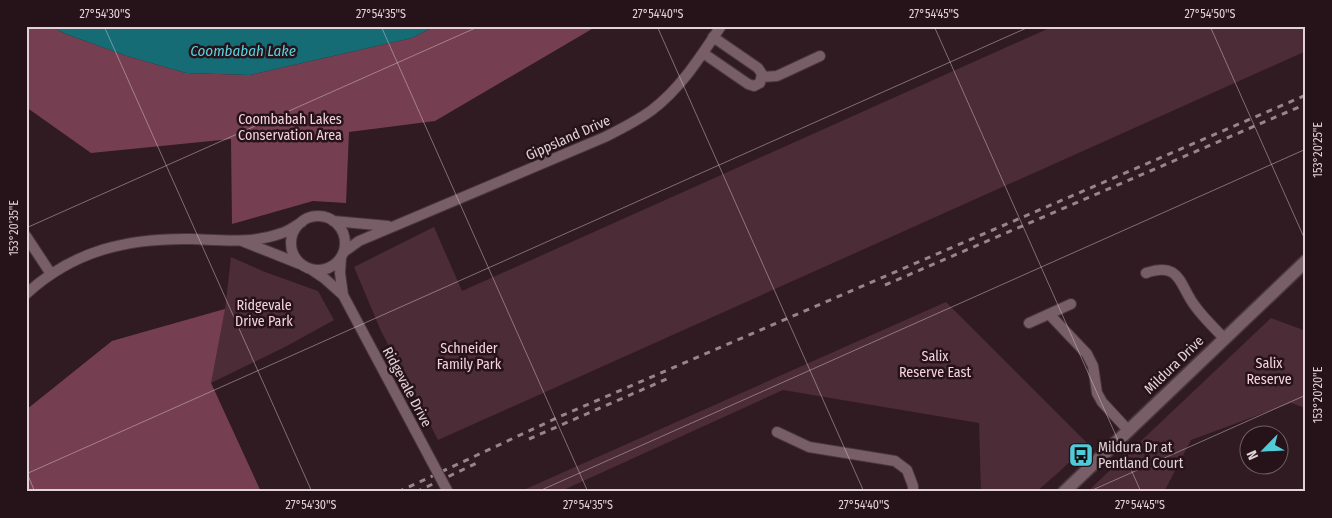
<svg xmlns="http://www.w3.org/2000/svg" width="1332" height="518" font-family="'Fira Sans Condensed',sans-serif">
  <style>
    .green { fill: #4c2c36 }
    .forest { fill: #753f51 }
    .water { fill: #156c74 }
    .lines { fill: none; stroke-linecap: round; stroke-linejoin: round }
    .minor-casing { stroke: #48373d; stroke-width: 12 }
    .tertiary-casing { stroke: #48373d; stroke-width: 15 }
    .minor { stroke: #785e66; stroke-width: 10 }
    .tertiary { stroke: #785e66; stroke-width: 12 }
    .rail { stroke: #97858a; stroke-width: 3; stroke-dasharray: 6 6; stroke-linecap: butt }
    .minor-bridge-casing { stroke: #48373d; stroke-width: 12; stroke-linecap: butt }
    .minor-bridge { stroke: #785e66; stroke-width: 10 }
    .ticks { fill: none; stroke: #e2d3d7; stroke-width: 1; stroke-opacity: 0.45 }
    .labels { text-anchor: middle; dominant-baseline: central; stroke-width: 5; stroke-linejoin: round; paint-order: stroke }
    .park-label { font-size: 14px; fill: #f6d2dc; stroke: #261219 }
    .street-label { font-size: 14px; fill: #e2d3d7; stroke: #261219 }
    .poi-label { font-size: 14px; fill: #e2d3d7; stroke: #261219; text-anchor: start }
    .water-label { font-size: 15px; font-style: italic; fill: #5bd2df; stroke: #261219 }
    .neatline { fill: none; stroke: #e2d3d7; stroke-width: 2 }
    .ticks-label { font-size: 12px; text-anchor: middle; fill: #e2d3d7 }
  </style>
  <rect width="100%" height="100%" fill="#311b22"/>
  <!-- green -->
  <path class="green" d="M1054,26H1306V51L438,440L381,331L354,267L434,227L462,291Z
    M231,257L265,272L318,291L334,320L285,347L211,383L261,492H26V410L112,341L225,309Z
    M946,302L1088,444L1060,471L1036,492H981L979,423L783,390L559,492H519Z
    M1271,318L1306,331V408L1291,403L1191,440L1164,492H1087Z"/>
  <!-- forest -->
  <path class="forest" d="M26,26H50L66,34L127,56L186,73L250,75L412,38L435,26H597L435,121L349,132L346,203L313,201L232,224L231,139L91,153L26,107Z
    M225,309L211,383L261,492H26V410L112,341Z"/>
  <!-- water -->
  <path class="water" d="M50,26H435L412,38L250,75L186,73L127,56L66,34Z"/>
  <g class="lines">
    <defs>
      <path id="minor" d="M703,53L748,84L754,86L760,83L762,74L758,68L713,37
        M762,77L777,76L820,56
        M291 243a27 27 0 1 1 54 0a27 27 0 1 1-54 0Z
        M333,221L388,226
        M26,236L51,274
        M242,241L300,264
        M345,251L359,241L605,137C621,129 637,121 652,110C681,88 701,56 721,26
        M341,258L340,273L343,295L432,462
        M312,270L324,278L343,295
        M1146,273C1181,261 1179,285 1195,306C1203,317 1214,328 1224,338
        M26,294C74,250 128,238 191,239C222,240 252,244 282,233C289,231 295,226 302,222
        M1049,314L1087,354L1093,366L1097,393L1102,402L1128,430
        M1029,323L1071,304
        M777,432L809,447L895,461L907,470L913,486V492"/>
      <path id="tertiary" d="M1064,492L1306,261"/>
    </defs>
    <!-- minor casing -->
    <use href="#minor" class="minor-casing"/>
    <!-- tertiary casing -->
    <use href="#tertiary" class="tertiary-casing"/>
    <!-- minor -->
    <use href="#minor" class="minor"/>
    <!-- tertiary -->
    <use href="#tertiary" class="tertiary"/>
    <!-- rail -->
    <path class="rail" d="M885,285L1306,104
      M529,439L669,378
      M398,492L561,416L1306,95
      M416,492L481,461"/>
    <defs>
      <path id="minor-bridge" d="M432,462L448,492"/>
    </defs>
    <!-- minor-bridge casing -->
    <use href="#minor-bridge" class="minor-bridge-casing"/>
    <!-- minor-bridge -->
    <use href="#minor-bridge" class="minor-bridge"/>
  </g>
  <!-- ticks -->
  <path class="ticks" d="M104,26L312,492M381,26L588,492M657,26L864,492M934,26L1141,492M1210,26L1306,242M26,228L480,26M26,471L35,492M26,474L1031,26M537,492L1306,149M1088,492L1306,395"/>
  <!-- icons -->
  <defs>
    <symbol id="bus-square" viewBox="-11 -11 22 22"><rect x="-9" y="-9" width="18" height="18" rx="4" fill="#52cbd8" stroke="#261219"/><path d="M-5-6H5V4H4V6H2V4H-2V6H-4V4H-5ZM-3.5-4V0h7V-4ZM-3.5 1.2v1.5H-2V1.2ZM2 1.2v1.5H3.5V1.2Z" fill="#111"/></symbol>
  </defs>
  <g fill-rule="evenodd">
    <use href="#bus-square" x="1067" y="441" width="28" height="28"/>
  </g>
  <g class="labels">
    <!-- park labels -->
    <g class="park-label">
      <text x="290" y="119">Coombabah Lakes<tspan x="290" dy="16">Conservation Area</tspan></text>
      <text x="264" y="305">Ridgevale<tspan x="264" dy="16">Drive Park</tspan></text>
      <text x="469" y="348">Schneider<tspan x="469" dy="16">Family Park</tspan></text>
      <text x="935" y="356">Salix<tspan x="935" dy="16">Reserve East</tspan></text>
      <text x="1269" y="363">Salix<tspan x="1269" dy="16">Reserve</tspan></text>
    </g>
    <!-- street labels -->
    <g class="street-label">
      <text transform="translate(568 138) rotate(-24)">Gippsland Drive</text>
      <text transform="translate(1174 365) rotate(-44)">Mildura Drive</text>
      <text transform="translate(407 387) rotate(62)">Ridgevale Drive</text>
    </g>
    <!-- poi labels -->
    <g class="poi-label">
      <text x="1098" y="447">Mildura Dr at<tspan x="1098" dy="16">Pentland Court</tspan></text>
    </g>
    <!-- water labels -->
    <g class="water-label">
      <text x="243" y="51">Coombabah Lake</text>
    </g>
  </g>
  <!-- border -->
  <rect width="1332" height="518" fill="none" stroke="#261219" stroke-width="55"/>
  <!-- north arrow -->
  <g transform="translate(1264 450) rotate(246)"><circle r="24" fill="#261219" stroke="#715f65"/>
  <path d="M0-4L9 19L0 12L-9 19Z" fill="#52cbd8"/>
  <text y="-8" font-size="14" font-weight="bold" text-anchor="middle" fill="#e2d3d7">N</text>
  </g>
  <rect x="28" y="28" width="1276" height="462" class="neatline"/>
  <g class="ticks-label">
    <text x="105" y="18">27°54'30"S</text>
    <text x="381" y="18">27°54'35"S</text>
    <text x="658" y="18">27°54'40"S</text>
    <text x="934" y="18">27°54'45"S</text>
    <text x="1210" y="18">27°54'50"S</text>
    <text transform="translate(1318 150) rotate(-90)" y="4">153°20'25"E</text>
    <text transform="translate(14 228) rotate(-90)" y="4">153°20'35"E</text>
    <text transform="translate(1318 395) rotate(-90)" y="4">153°20'20"E</text>
    <text x="311" y="509">27°54'30"S</text>
    <text x="588" y="509">27°54'35"S</text>
    <text x="864" y="509">27°54'40"S</text>
    <text x="1140" y="509">27°54'45"S</text>
  </g>
</svg>
